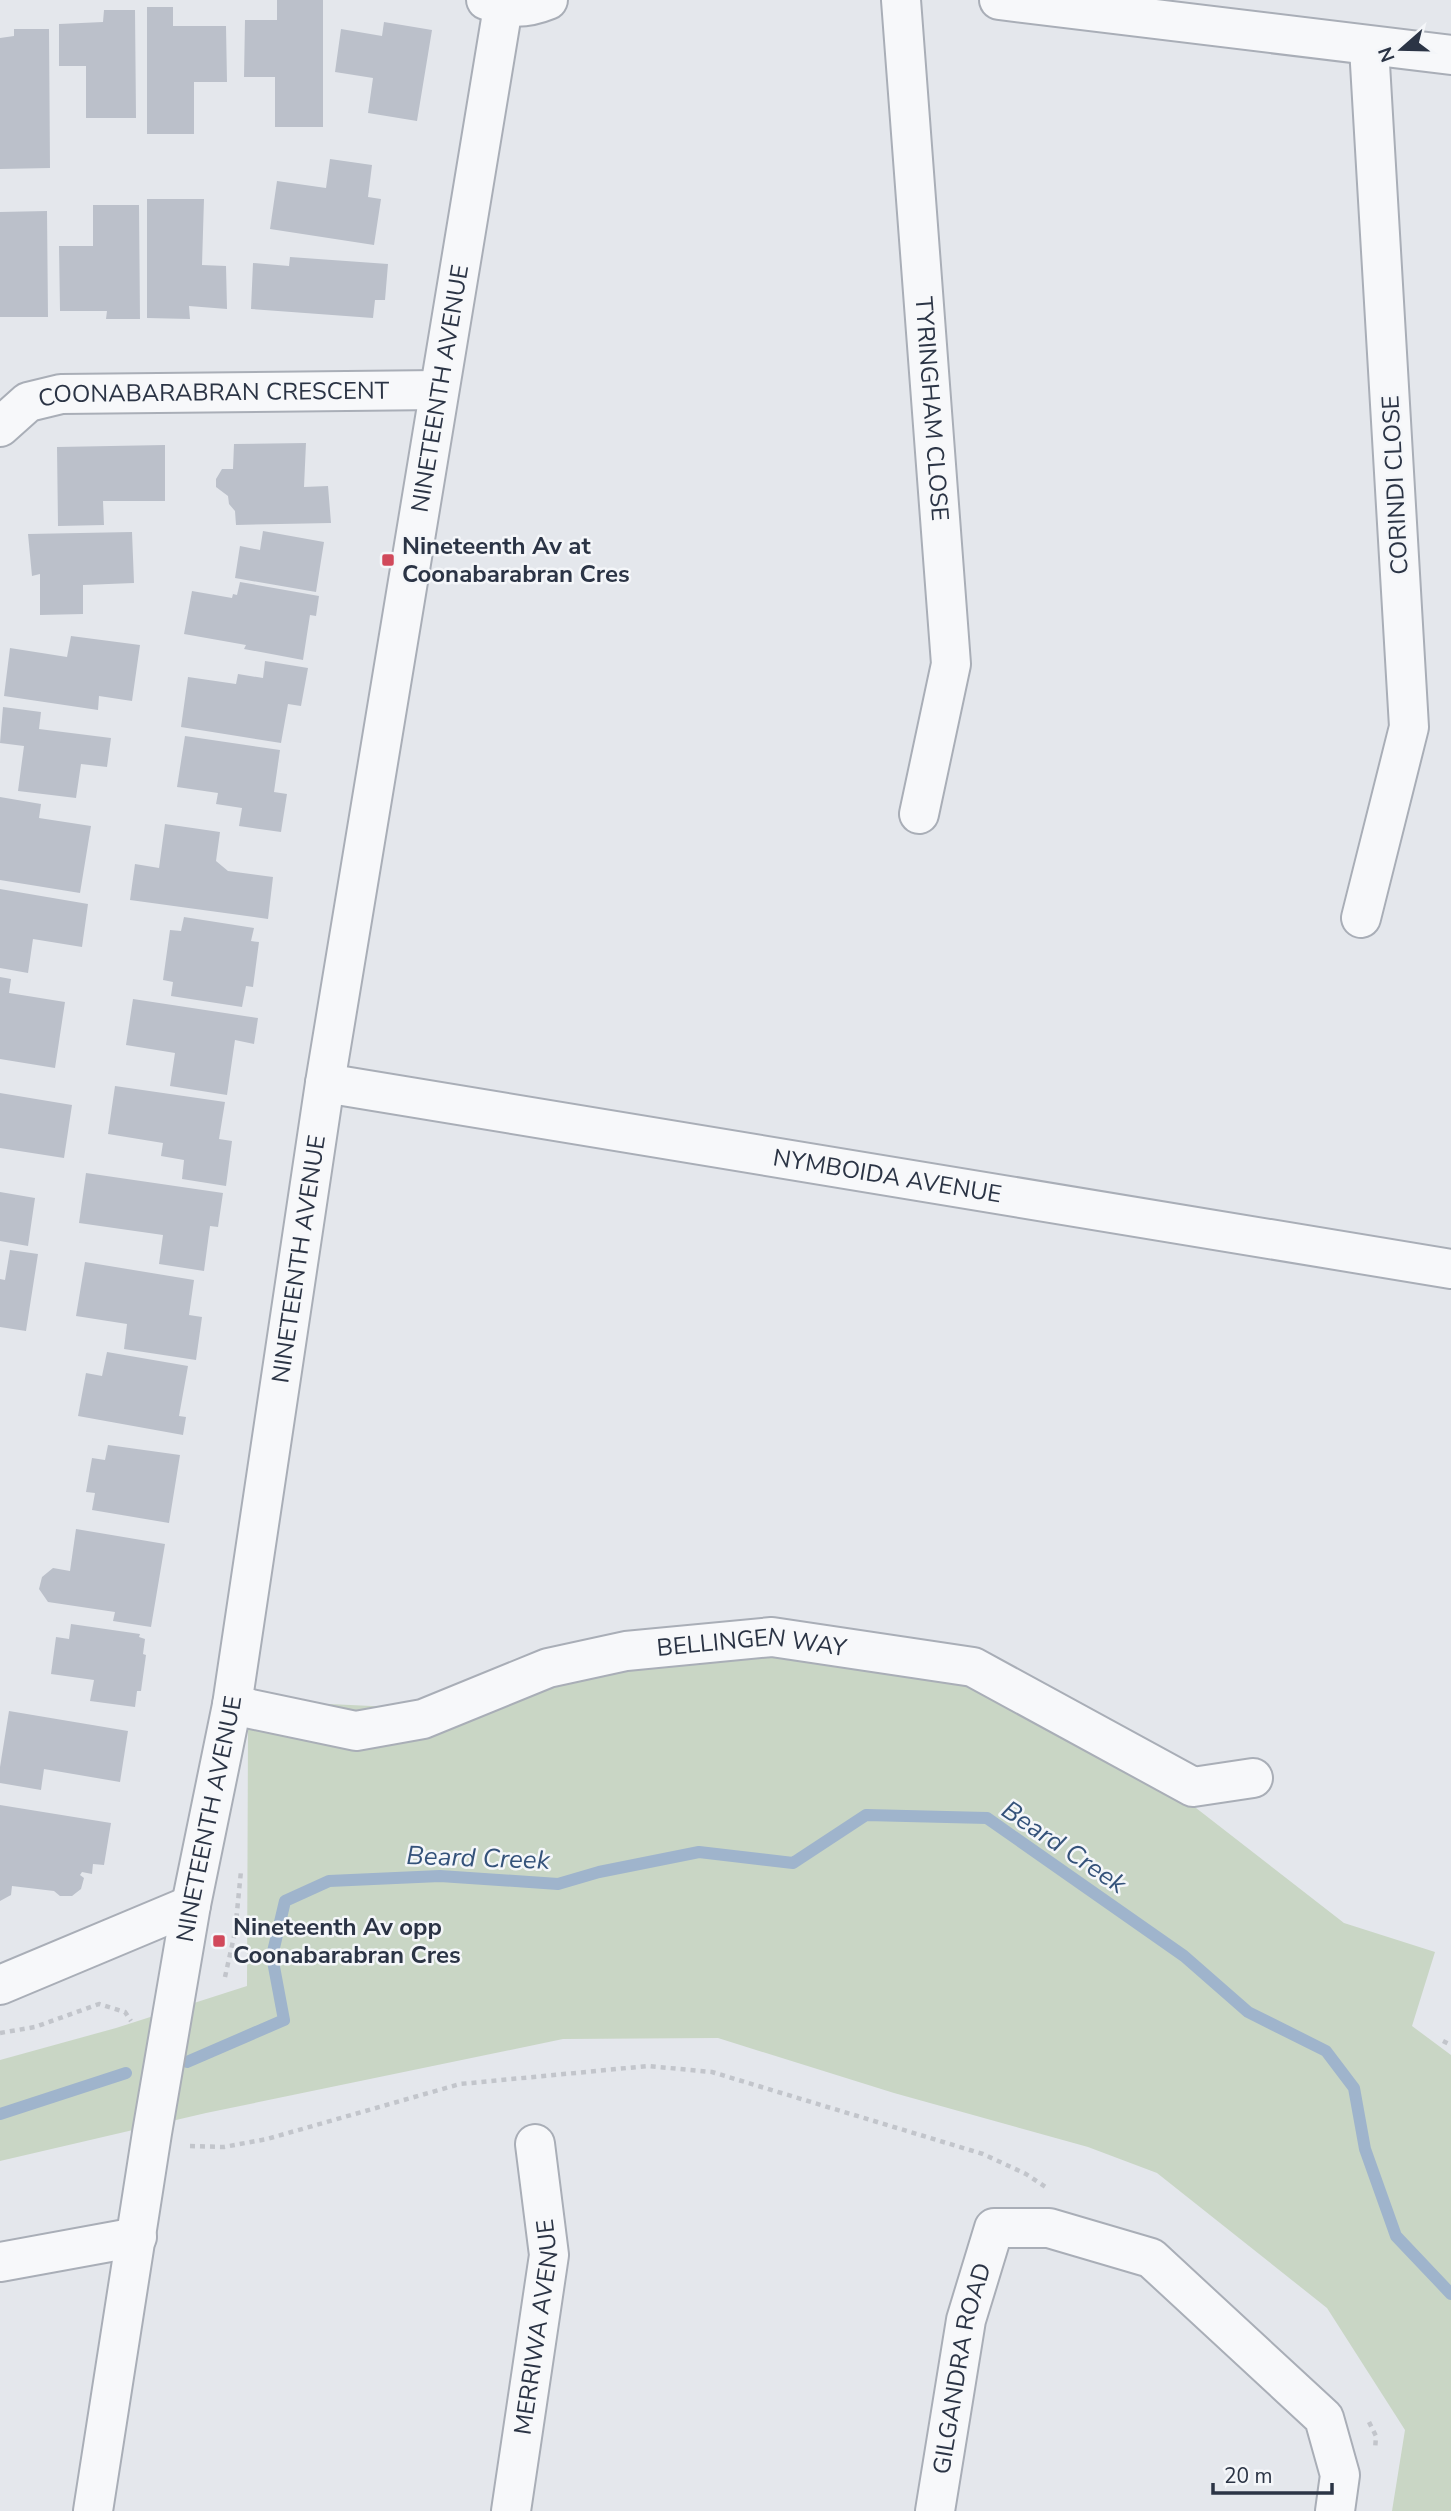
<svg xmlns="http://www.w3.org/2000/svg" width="1451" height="2511" font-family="'Nunito Sans',sans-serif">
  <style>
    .green { fill: #c9d6c5 }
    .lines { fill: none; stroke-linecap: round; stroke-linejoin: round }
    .stream { stroke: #9fb4cc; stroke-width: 12 }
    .building { fill: #bbc0ca }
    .minor-casing { stroke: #a9aeb7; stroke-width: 42 }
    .path { stroke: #c2c5cb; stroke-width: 4.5; stroke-dasharray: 5 5; stroke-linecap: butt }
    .minor { stroke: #f7f8fa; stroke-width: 38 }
    .poi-dot { fill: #d1495b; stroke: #f4f6f9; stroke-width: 2.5 }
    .labels { text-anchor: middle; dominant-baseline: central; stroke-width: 5; stroke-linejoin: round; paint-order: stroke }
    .street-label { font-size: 24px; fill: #2b3445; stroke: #f4f6f9 }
    .poi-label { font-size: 24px; font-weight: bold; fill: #2b3445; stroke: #f4f6f9; text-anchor: start }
    .water-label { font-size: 26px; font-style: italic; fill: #34527a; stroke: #f4f6f9 }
  </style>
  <rect width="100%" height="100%" fill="#e4e7ec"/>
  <!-- green -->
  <path class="green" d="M608,1642L933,1657L1142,1766L1344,1923L1435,1952L1412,2026L1451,2055V2511H1392L1405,2430L1327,2308L1157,2173L1088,2147L894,2093L718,2038L563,2039L206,2113L0,2161V2060L116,2028L247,1986L248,1729L329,1704L393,1707Z"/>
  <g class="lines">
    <!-- stream -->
    <path class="stream" d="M187,2062L284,2020L272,1956L285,1901L329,1881L440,1876L558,1884L599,1872L699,1852L793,1863L866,1815L987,1818L1184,1956L1248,2012L1326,2051L1354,2088L1365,2149L1396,2236L1451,2294
      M0,2114L126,2073"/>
  </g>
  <!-- building -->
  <path class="building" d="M277,0H323V127H275V77H244L245,20H277Z
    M147,7H173V26H226L227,82H194V134H147Z
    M104,10H135L136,118H86V66H59V24L103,22Z
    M384,22L432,30L417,121L368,113L373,78L335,72L341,29L382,36Z
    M14,29H49L50,168L0,169V38L14,36Z
    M330,159L372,165L368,197L381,199L374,245L270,229L277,181L326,188Z
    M147,199H204L202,265L226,266L227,309L189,306L190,319L147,318Z
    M93,205H139L140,319H106L107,311H60L59,246H93Z
    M47,211L48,317H0V212Z
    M290,257L388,264L385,300H375L373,318L251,309L253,263L289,266Z
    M306,443L304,487L328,486L331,523L236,525L235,511L229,504L228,496L216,487V479L222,469H233L234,444Z
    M165,445V501H103L104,525L58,526L57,447Z
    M263,531L324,542L316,592L235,578L240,546L260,550Z
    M132,532L134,583L83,585V614L40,615V574L32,576L28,534Z
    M240,582L319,596L316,616L310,615L303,660L244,649L246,645L184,634L192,591L232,598L233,594L237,595Z
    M71,636L140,645L132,701L99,696L98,710L4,696L10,648L67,657Z
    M265,661L308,668L301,706L288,704L281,743L181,727L188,677L236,684L238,674L263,678Z
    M3,707L41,712L39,729L111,738L107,767L81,764L76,798L18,791L24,746L0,743Z
    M185,736L280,750L274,792L287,794L281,832L239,826L242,808L216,804L218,793L177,787Z
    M0,797L41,804L39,818L91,826L80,893L0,880Z
    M165,824L220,832L216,861L228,871L273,877L268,919L130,900L135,864L159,868Z
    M0,889L88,904L82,947L33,939L28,973L0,968Z
    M184,917L254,928L251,941L259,942L253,987L246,986L242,1007L171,996L173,982L163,980L170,930L181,931Z
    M0,977L11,979L9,993L65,1002L55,1068L0,1059Z
    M133,999L258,1018L254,1044L235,1040L227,1095L170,1086L175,1053L126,1045Z
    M115,1086L225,1102L219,1139L232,1141L226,1186L182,1179L184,1160L161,1156L163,1143L108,1134Z
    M0,1093L72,1105L64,1158L0,1148Z
    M86,1173L223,1193L218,1227L210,1226L204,1271L159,1264L163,1235L79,1223Z
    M0,1192L35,1198L28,1246L0,1241Z
    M10,1250L38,1254L26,1331L0,1327V1279L5,1280Z
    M85,1262L194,1280L189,1315L202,1317L196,1360L124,1349L127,1324L76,1316Z
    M107,1352L188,1366L179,1416L186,1417L183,1435L78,1416L86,1373L102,1376Z
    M108,1445L180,1455L169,1523L92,1510L95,1493L86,1492L92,1458L105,1460Z
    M76,1529L165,1544L151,1627L113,1621L115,1612L48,1602L39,1589L42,1577L53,1568L70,1571Z
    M71,1624L140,1634L139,1637L145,1639L143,1654L146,1655L141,1691H137L135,1707L90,1701L94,1680L51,1674L56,1637L69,1639Z
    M9,1711L128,1731L120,1782L44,1769L41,1790L0,1783V1767Z
    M0,1805L111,1823L104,1865L93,1864L92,1874L82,1872L80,1875L84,1878L81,1889L72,1896H60L54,1891L12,1886L11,1895L0,1901Z"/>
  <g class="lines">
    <defs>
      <g id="minor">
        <path d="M486,0C508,9 526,9 548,0"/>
        <path id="s1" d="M901,0L951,664L919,814"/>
        <path d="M999,0L1451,55"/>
        <path id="s2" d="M0,427L28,402L61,394L439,390"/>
        <path d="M1361,918L1409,727L1369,47"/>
        <path id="s3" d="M325,1083L1451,1269"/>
        <path id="s4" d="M232,1705L356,1731L423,1719L548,1668L626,1651L772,1637L973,1667L1193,1787L1253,1778"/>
        <path d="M0,1985L191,1905"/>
        <path d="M0,2262L137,2237"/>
        <path id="s5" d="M93,2511L152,2133L191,1905L232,1705L325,1083L503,7"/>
        <path id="s6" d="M511,2511L549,2255L535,2144"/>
        <path id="s7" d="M935,2511L966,2320L994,2228H1049L1151,2258L1324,2418L1340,2475L1335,2511"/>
      </g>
    </defs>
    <!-- minor casing -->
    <use href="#minor" class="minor-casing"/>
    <!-- path -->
    <path class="path" d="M225,1977L235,1932L241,1871
      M0,2033L35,2027L99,2004L125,2012L131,2021
      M1443,2041L1451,2045
      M190,2146L224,2147L267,2139L460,2084L648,2066L712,2072L983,2154L1026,2174L1047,2188
      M1369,2422L1376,2436L1375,2450"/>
    <!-- minor -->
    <use href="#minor" class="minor"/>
  </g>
  <!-- markers -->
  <g class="poi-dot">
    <rect x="381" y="553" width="14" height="14" rx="3.5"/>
    <rect x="212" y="1934" width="14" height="14" rx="3.5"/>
  </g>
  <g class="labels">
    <!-- street labels -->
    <g class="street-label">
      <text stroke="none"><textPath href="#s5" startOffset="2151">NINETEENTH AVENUE</textPath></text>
      <text stroke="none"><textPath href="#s2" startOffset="224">COONABARABRAN CRESCENT</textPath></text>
      <text stroke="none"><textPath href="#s1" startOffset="410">TYRINGHAM CLOSE</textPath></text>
      <text transform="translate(1395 485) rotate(-93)">CORINDI CLOSE</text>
      <text stroke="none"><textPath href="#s3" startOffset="570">NYMBOIDA AVENUE</textPath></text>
      <text stroke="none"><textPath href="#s5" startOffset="1269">NINETEENTH AVENUE</textPath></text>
      <text stroke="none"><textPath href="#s4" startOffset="536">BELLINGEN WAY</textPath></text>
      <text stroke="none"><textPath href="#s5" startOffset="702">NINETEENTH AVENUE</textPath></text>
      <text stroke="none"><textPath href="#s6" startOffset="186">MERRIWA AVENUE</textPath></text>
      <text stroke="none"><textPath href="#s7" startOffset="145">GILGANDRA ROAD</textPath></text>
    </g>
    <!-- poi labels -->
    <g class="poi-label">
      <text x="402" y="546">Nineteenth Av at<tspan x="402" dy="28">Coonabarabran Cres</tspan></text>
      <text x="233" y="1927">Nineteenth Av opp<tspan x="233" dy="28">Coonabarabran Cres</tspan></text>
    </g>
    <!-- water labels -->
    <g class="water-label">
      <text transform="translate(1064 1847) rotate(34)">Beard Creek</text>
      <text transform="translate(478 1858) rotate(2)">Beard Creek</text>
    </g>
  </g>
  <!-- north arrow -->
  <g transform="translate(1402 49) rotate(250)" stroke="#f4f6f9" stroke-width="5" paint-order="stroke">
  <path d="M0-5L12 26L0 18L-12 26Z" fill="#2b3445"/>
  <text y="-10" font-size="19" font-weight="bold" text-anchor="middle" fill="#2b3445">N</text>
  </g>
  <!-- scale -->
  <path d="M1213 2483v10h119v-10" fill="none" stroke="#2b3445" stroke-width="3.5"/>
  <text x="1224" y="2483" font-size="21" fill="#2b3445" stroke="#f4f6f9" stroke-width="5" paint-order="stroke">20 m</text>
</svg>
